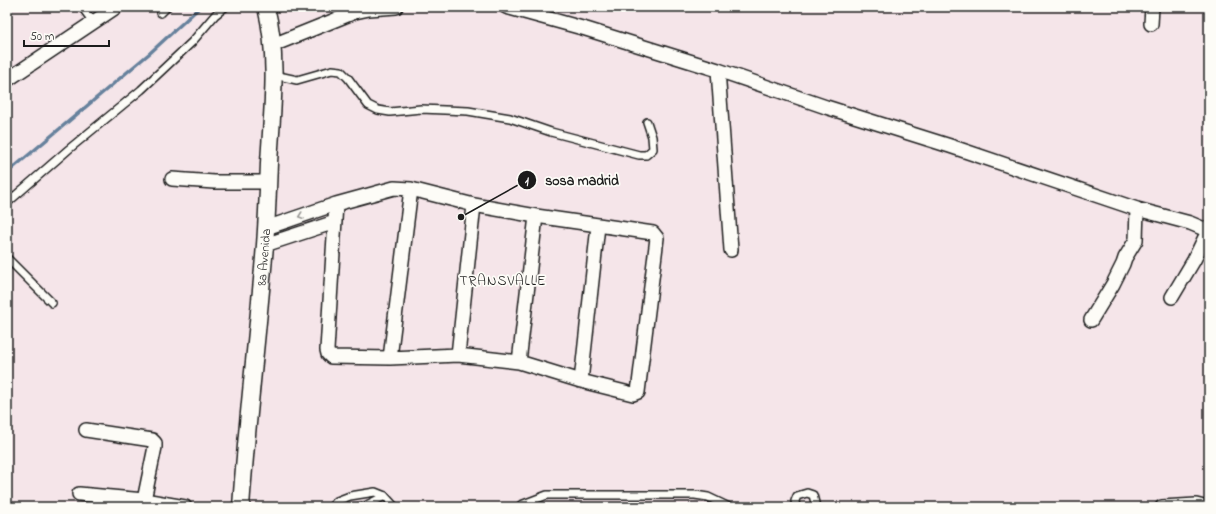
<svg xmlns="http://www.w3.org/2000/svg" width="1216" height="514" font-family="'Indie Flower',sans-serif">
  <style>
    .lines { fill: none; stroke-linecap: round; stroke-linejoin: round }
    .stream { stroke: #66819c; stroke-width: 3.5 }
    .service-casing { stroke: #1c1c1c; stroke-width: 10 }
    .minor-casing { stroke: #1c1c1c; stroke-width: 16 }
    .tertiary-casing { stroke: #1c1c1c; stroke-width: 19 }
    .service { stroke: #fdfcf7; stroke-width: 7 }
    .minor { stroke: #fdfcf7; stroke-width: 13 }
    .tertiary { stroke: #fdfcf7; stroke-width: 16 }
    .oneway { stroke: #989794 }
    .labels { text-anchor: middle; dominant-baseline: central; stroke-width: 3.5; stroke-linejoin: round; paint-order: stroke }
    .street-label { font-size: 13px; fill: #1c1c1c; stroke: #fdfcf7 }
    .neighbourhood-label { font-size: 14px; letter-spacing: 1px; fill: #1c1c1c; stroke: #fdfcf7 }
    .leader { fill: none; stroke: #1c1c1c; stroke-width: 1.5 }
    .callout-dot { fill: #1c1c1c; stroke: #fdfcf7; stroke-width: 1.5 }
    .mark-label { font-size: 12px; text-anchor: middle; font-weight: bold; fill: #fff }
    .callout-label { font-size: 14px; text-anchor: middle; font-weight: bold; fill: #1c1c1c; stroke: #fdfcf7; stroke-width: 3.5; stroke-linejoin: round; paint-order: stroke }
  </style>
  <rect width="100%" height="100%" fill="#f5e5e9"/>
  <filter id="ink" filterUnits="userSpaceOnUse"><feTurbulence type="fractalNoise" baseFrequency=".025" numOctaves="2"/><feDisplacementMap in="SourceGraphic" scale="8" xChannelSelector="R" yChannelSelector="G"/><feConvolveMatrix kernelMatrix="1 2 1 2 8 2 1 2 1" color-interpolation-filters="sRGB"/></filter>
  <g filter="url(#ink)">
    <g class="lines">
      <!-- stream -->
      <path class="stream" d="M7,173L150,53L200,7"/>
      <defs>
        <path id="service" d="M82,7L93,22
          M266,10L278,7
          M161,13L167,7
          M274,75L297,80L332,70L341,71L348,78L368,105L378,110L390,112L421,109L468,111L510,118L551,132L639,155H646L653,149L652,137L647,122
          M7,203L69,149L141,90L192,42L215,15L225,7
          M7,258L52,303
          M331,507L337,501L350,496L375,492L385,496L395,507
          M359,507L367,505L385,496
          M519,507L521,505L547,495H695L708,497L729,507
          M796,507L795,501L797,496L807,493L813,495L816,507"/>
        <path id="minor" d="M506,7L586,29L718,70L826,107L950,146L1137,209L1190,223L1209,231
          M1151,24L1152,7
          M273,45L355,12L369,9L396,7
          M718,70L731,250
          M7,80L116,7
          M172,179L214,182H268
          M266,228L336,204L394,188L411,189L474,205L536,216L653,233L657,238L638,392L633,394L581,381L519,362L458,355L390,358L331,357L328,354L327,350L336,204
          M265,245L335,222
          M1172,297L1194,260L1208,231
          M1091,320L1113,284L1123,264L1125,258L1136,240L1137,209
          M458,355L474,205
          M390,358L411,189
          M519,362L536,216
          M581,381L598,226
          M86,430L152,440L155,443V447L144,500
          M79,494L144,500L185,507
          M1162,507L1196,505L1204,507"/>
        <g id="tertiary">
          <path id="s1" d="M241,507C247,419 258,332 265,245C267,218 268,191 269,163C272,111 279,58 266,7"/>
        </g>
      </defs>
      <!-- service casing -->
      <use href="#service" class="service-casing"/>
      <!-- minor casing -->
      <use href="#minor" class="minor-casing"/>
      <!-- tertiary casing -->
      <use href="#tertiary" class="tertiary-casing"/>
      <!-- service -->
      <use href="#service" class="service"/>
      <!-- minor -->
      <use href="#minor" class="minor"/>
      <!-- tertiary -->
      <use href="#tertiary" class="tertiary"/>
    </g>
    <!-- one-way arrows -->
    <defs><path id="oneway-chevron" d="M-2-3.5L2.5 0L-2 3.5" fill="none" stroke-width="1.6" stroke-linecap="round" stroke-linejoin="round"/></defs>
    <use class="oneway" href="#oneway-chevron" transform="translate(301 216) rotate(161)"/>
  </g>
  <g class="labels">
    <!-- street labels -->
    <g class="street-label">
      <text stroke="none"><textPath href="#s1" startOffset="251">8a Avenida</textPath></text>
    </g>
    <!-- neighbourhood labels -->
    <g class="neighbourhood-label">
      <text x="503" y="281">TRANSVALLE</text>
    </g>
  </g>
  <!-- callouts -->
  <path class="leader" d="M461 217L527 180"/>
  <g class="callout-dot">
    <circle cx="461" cy="217" r="4"/>
    <circle cx="527" cy="180" r="10"/>
  </g>
  <g class="mark-label">
    <text x="527" y="185">1</text>
  </g>
  <g class="callout-label">
    <text x="582" y="185">sosa madrid</text>
  </g>
  <!-- margin -->
  <rect width="1216" height="514" fill="none" stroke="#fdfcf7" stroke-width="24"/>
  <rect x="12" y="12" width="1192" height="490" fill="none" stroke="#1c1c1c" stroke-width="1.5" filter="url(#ink)"/>
  <!-- scale -->
  <path d="M24 40v6h85v-6" fill="none" stroke="#1c1c1c" stroke-width="2"/>
  <text x="30" y="40" font-size="12" fill="#1c1c1c" stroke="#fdfcf7" stroke-width="3" paint-order="stroke">50 m</text>
</svg>
